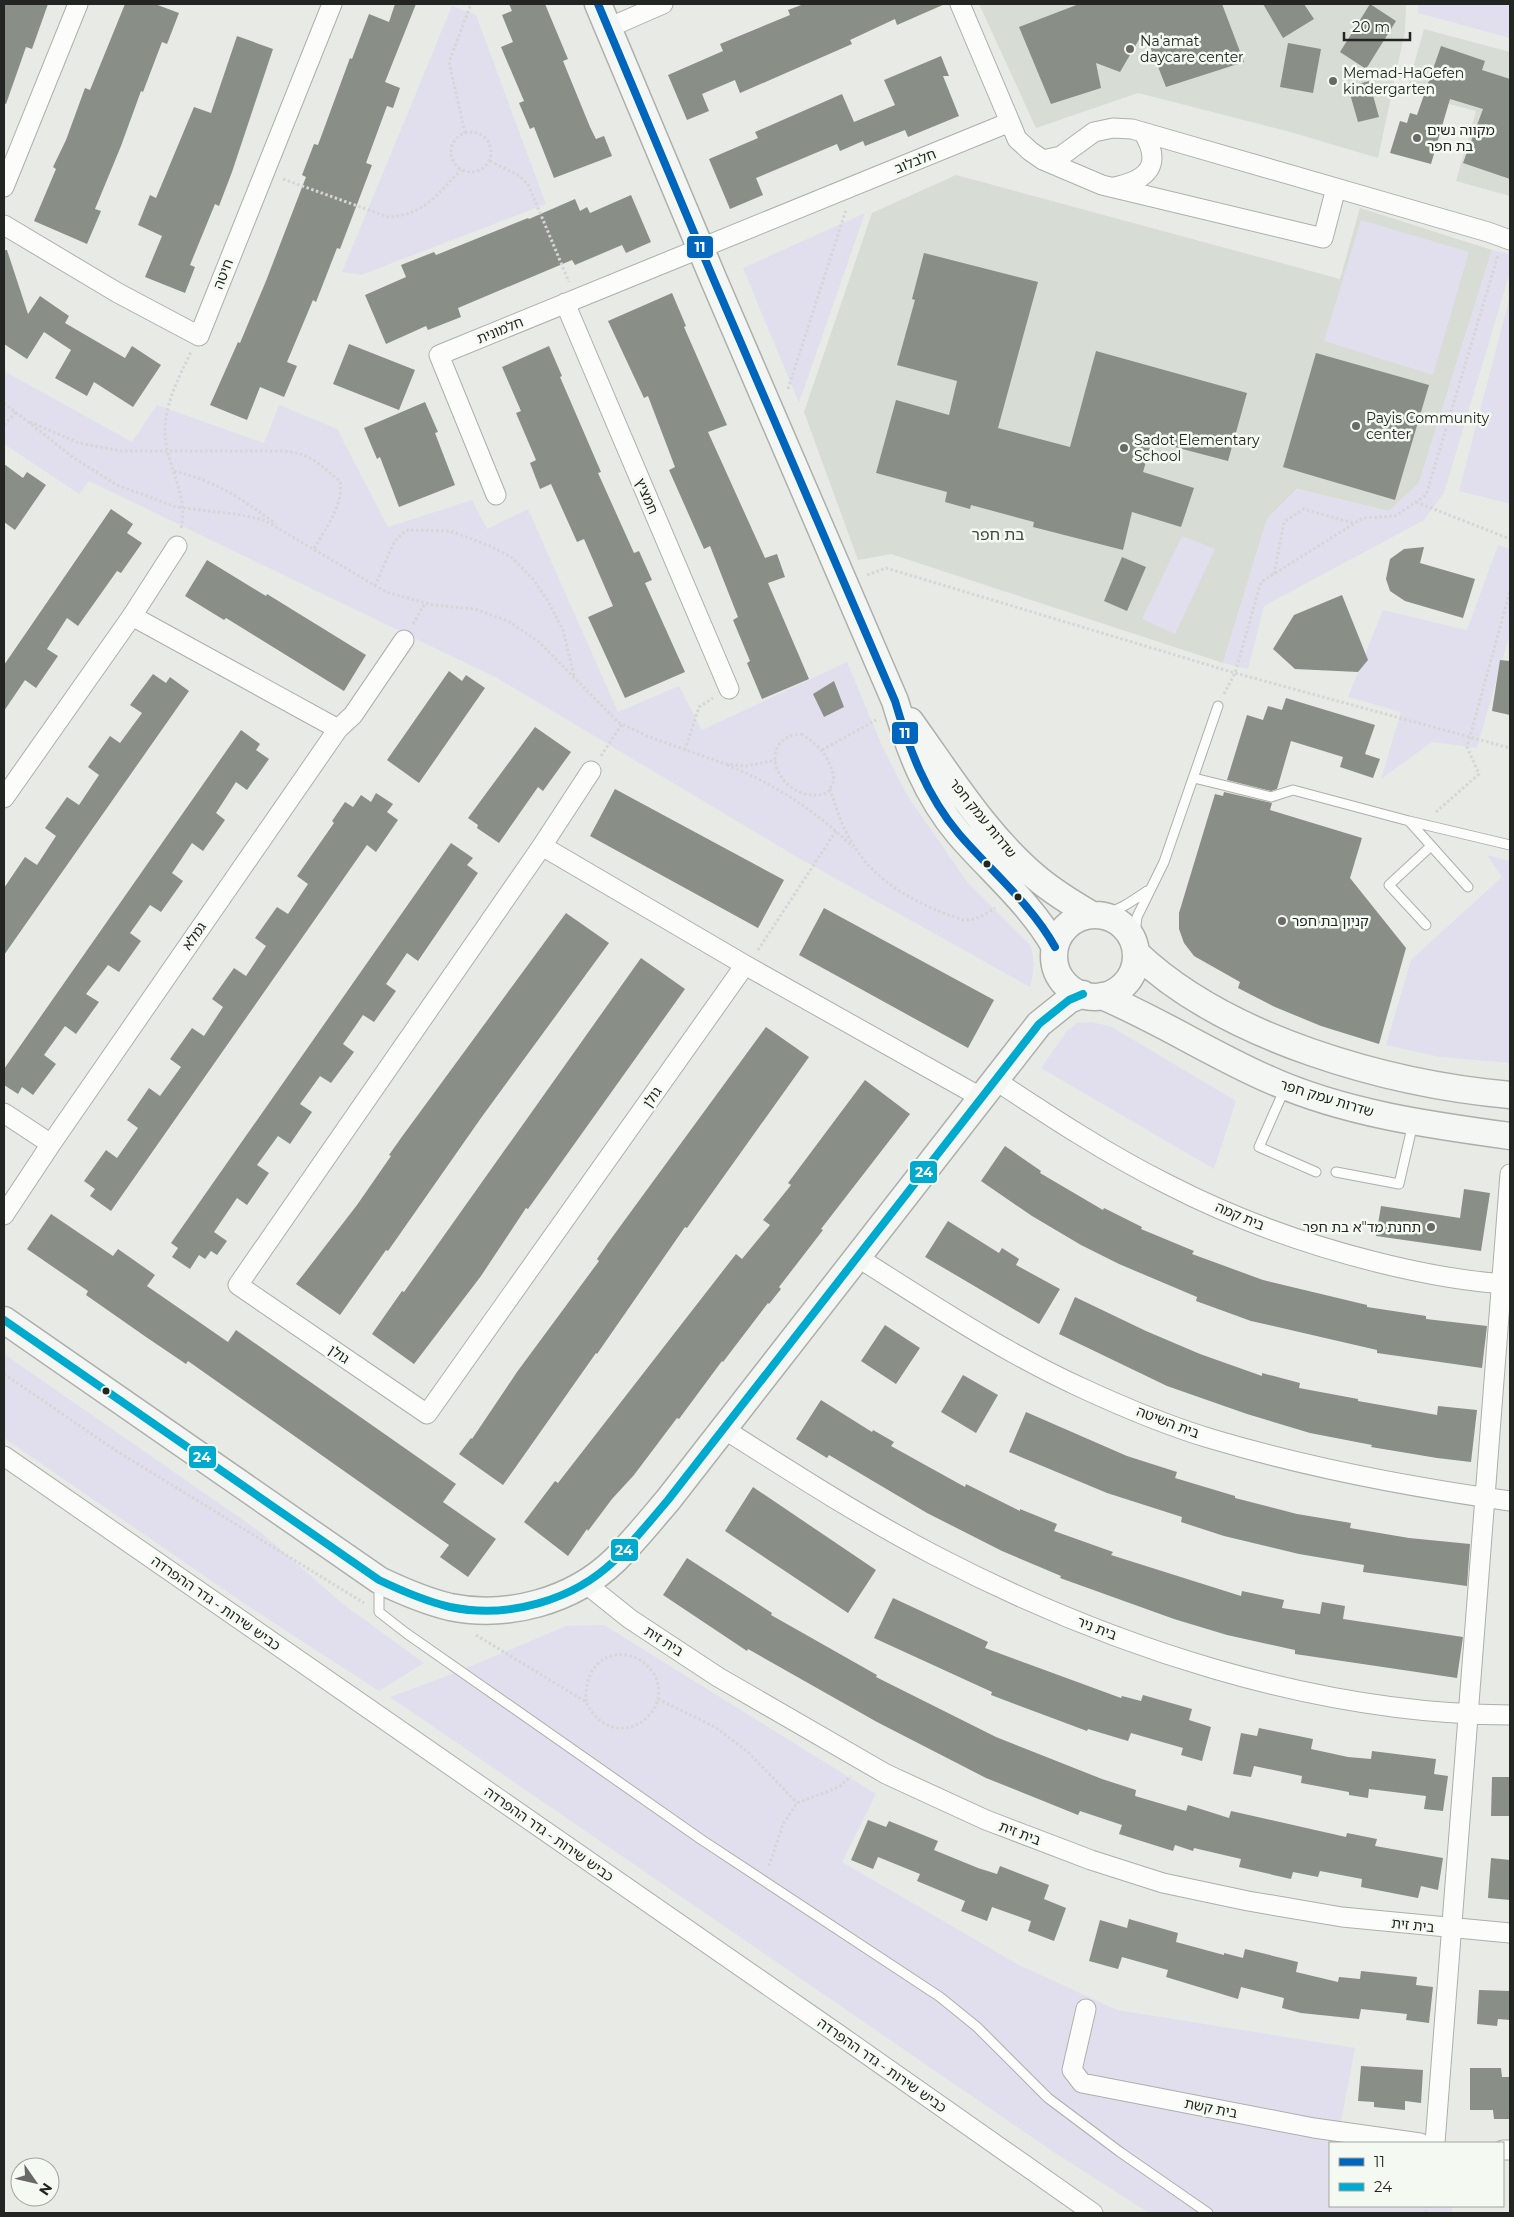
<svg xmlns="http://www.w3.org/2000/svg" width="1514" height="2217" font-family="Montserrat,'Noto Sans Hebrew',sans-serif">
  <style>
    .built { fill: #d7dcd4 }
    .green { fill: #e1dfed }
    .building { fill: #898e87 }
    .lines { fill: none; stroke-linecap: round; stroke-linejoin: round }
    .lane-casing { stroke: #adafab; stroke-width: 11 }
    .street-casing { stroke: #adafab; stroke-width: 21 }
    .secondary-casing { stroke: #adafab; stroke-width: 29 }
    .path { stroke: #d5d6d5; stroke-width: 3; stroke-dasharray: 2.5 2.5; stroke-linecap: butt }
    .lane { stroke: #fcfcfb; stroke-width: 9 }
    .street { stroke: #fcfcfb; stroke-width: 19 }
    .secondary { stroke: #f4f6f3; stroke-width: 26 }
    .bus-1-casing { stroke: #f4faf1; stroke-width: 11 }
    .bus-2-casing { stroke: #f4faf1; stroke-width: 11 }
    .bus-1 { stroke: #0065bd; stroke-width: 8 }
    .bus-2 { stroke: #00a9ce; stroke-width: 8 }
    .poi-dot { fill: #686a67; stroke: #f4faf1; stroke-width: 2 }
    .bus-dot { fill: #232522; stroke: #f4faf1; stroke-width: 2 }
    .labels { text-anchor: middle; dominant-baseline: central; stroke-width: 5; stroke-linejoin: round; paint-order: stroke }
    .poi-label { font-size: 14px; fill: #232522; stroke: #f4faf1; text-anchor: start }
    .street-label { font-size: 14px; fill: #232522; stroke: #f4faf1 }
    .quarter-label { font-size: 16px; fill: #444942; stroke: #f4faf1 }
    .line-badge { stroke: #f4faf1; stroke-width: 2 }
    .badge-label { font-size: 14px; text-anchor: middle; font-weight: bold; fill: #fff }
  </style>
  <rect width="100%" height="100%" fill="#e8eae6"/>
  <!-- built -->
  <path class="built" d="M979,4H1406L1405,31L1378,158L1287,131L1138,93L1036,128Z
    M1424,29L1510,52V196L1456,181L1476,111L1406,93Z
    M956,175L1340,279L1360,208L1492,250L1419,483L1389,511L1297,489L1267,519L1223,663L891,554L858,560L804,412L872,213Z"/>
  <!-- green -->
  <path class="green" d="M1418,4H1510V38L1418,13Z
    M452,6L476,15L546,204L361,275L342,272Z
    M865,213L799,403L743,268Z
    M1361,220L1469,252L1433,375L1324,341Z
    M1492,250L1510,254V272L1444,493L1424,520L1264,606L1248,669L1223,663L1267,519L1297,489L1389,511L1419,483Z
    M1510,296V504L1459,491Z
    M4,371L132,442L157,405L264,443L279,405L337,429L388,527L472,500L487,529L528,509L618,712L679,686L702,730L847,662L882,746L907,795L968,883L1030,945C1035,959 1034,972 1030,987L797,857L497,678L89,481L79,494L4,444Z
    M1182,536L1215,549L1175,634L1142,619Z
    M1498,545L1510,549V633L1477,748L1432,742L1381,779L1401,712L1348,697L1383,610L1467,630Z
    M1487,855L1510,861V1063L1440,1057L1386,1045L1411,960L1502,877Z
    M1092,1022L1112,1027L1236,1101L1214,1169L1041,1068L1067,1031L1077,1023Z
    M4,1354L259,1531L343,1604L424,1663L379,1691L251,1608L4,1438Z
    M604,1625L876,1794L842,1862L1019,1965L1117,2010L1355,2048L1337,2143H1330V2206H1453L1452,2213H1149L1052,2151L390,1697L452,1674L566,1626Z"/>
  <!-- building -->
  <path class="building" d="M4,4H48L32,49L26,47L6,104L4,103Z
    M125,4H155L179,13L167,44L162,42L143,92L141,91L121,146L95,209L101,211L87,244L34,221L56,169L53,167L66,140L85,88L90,90Z
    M395,4H416L385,82L400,88L393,108L387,106L366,163L372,165L340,249L337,248L316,302L313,300L287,362L297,366L284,397L260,387L247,420L210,405L238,342L240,343L266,281L306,177L302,175L314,144L318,145L350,58L352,59L369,14L389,22Z
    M509,4H545L568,59L563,61L590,127L596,139L604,136L612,156L554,178L534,127L530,129L519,103L524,101L501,47L513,42L502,15L512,11Z
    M804,4H945L897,25L895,19L850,40L852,44L740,93L735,80L702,94L709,111L687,120L668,75L723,51L720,44L790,15L788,10Z
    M1079,4H1222L1244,62L1166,87L1144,31L1120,72L1096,63L1101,88L1051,104L1019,27Z
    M1263,4H1304L1314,19L1283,38Z
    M1370,4L1396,21L1366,69L1340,52Z
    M237,36L273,49L232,172L219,206L215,204L190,265L195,267L185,293L145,277L162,236L138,225L150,195L156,198L194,107L211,113Z
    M1288,43L1321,49L1313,93L1280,87Z
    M1441,46L1485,61L1482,70L1510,79V179L1463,163L1483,109L1450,99L1431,164L1390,153L1400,121L1407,123L1410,113L1417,115Z
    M941,56L949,76H943L959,116L908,137L905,130L865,146L863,141L840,151L837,144L756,178L763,195L730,209L709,159L758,138L755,132L842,94L854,122L895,105L884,80Z
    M1369,81L1379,117L1358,122L1348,87Z
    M631,195L651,242L626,253L622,245L575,265L572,260L458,308L461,317L428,330L426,326L386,344L365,295L406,277L401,265L434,252L436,255L528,218L529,219L575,199L580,211L587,207L590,213Z
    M4,250H7L28,314L40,296L69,316L65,323L125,358L132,346L161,365L133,407L94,382L87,396L55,378L71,350L44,332L27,359L4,344Z
    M924,253L1038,282L998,428L1070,447L1096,351L1247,393L1228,461L1152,441L1143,472L1194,488L1181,527L1132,512L1123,550L1033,527L1034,522L971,505L970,509L945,502L947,492L876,473L896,400L949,415L957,381L897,365L915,300L912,299Z
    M672,293L686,326L684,327L727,425L708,432L765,558L777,554L785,577L768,583L809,679L762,699L747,663L750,661L733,620L738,617L710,546L704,549L669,470L675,467L648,396L644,398L608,321Z
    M349,344L415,370L399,410L333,384Z
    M549,346L562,376L560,377L601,472L598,473L634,553L639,551L652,580L645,583L685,672L625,698L588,617L613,606L584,539L577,542L551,484L540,489L530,463L536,460L516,413L521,411L502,367Z
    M1316,353L1429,385L1395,500L1283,467Z
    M425,402L438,432L435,433L455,485L399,507L380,457L377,459L364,428Z
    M4,464L23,478L27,472L46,485L15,530L4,522Z
    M111,509L133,524L127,533L142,543L121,573L117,571L78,626L67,618L47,649L58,656L36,688L25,680L4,711V665Z
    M1424,547L1420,563L1475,579L1463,618L1405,601L1390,591L1386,579L1390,559L1404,549Z
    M1122,557L1146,567L1127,611L1104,601Z
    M207,560L266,596L267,594L366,655L344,691L226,618L224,620L185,596Z
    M1342,595L1368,660L1358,672L1295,669L1273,649L1294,615Z
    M1500,660L1510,661V715L1492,711Z
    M449,671L462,681L466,675L485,688L419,783L387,760Z
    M153,674L166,683L170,677L189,691L4,955V888L25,857L37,865L56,836L45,828L67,797L79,805L99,775L88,767L110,736L120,743L142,713L130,705Z
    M834,681L844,707L824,717L813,694Z
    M1286,698L1375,725L1365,754L1380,759L1373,778L1340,767L1343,757L1291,741L1277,789L1271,791L1227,780L1247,715L1263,720L1268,706L1282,710Z
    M535,727L571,752L543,791L538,787L499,843L477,828L478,825L468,818Z
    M241,730L260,744L256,750L269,759L247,790L236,782L216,813L225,820L203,851L192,843L172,873L183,881L161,912L150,905L130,933L141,941L119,972L108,965L86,994L99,1002L76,1034L65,1026L44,1055L56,1064L33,1095L22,1087L18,1094L4,1085V1069Z
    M615,789L784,880L758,928L590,836Z
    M1224,792L1272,803L1270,810L1362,838L1350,878L1406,948L1379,1044L1321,1026L1275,1007L1238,988L1240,982L1194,956L1184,943L1179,929V913L1215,794L1223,796Z
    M376,793L393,804L387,812L398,820L376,852L367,845L111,1211L90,1196L95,1189L84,1181L106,1150L117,1158L138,1128L127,1120L149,1088L160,1096L181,1067L170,1059L192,1028L204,1036L223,1007L212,999L234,968L246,976L266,946L255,938L277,907L288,914L308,884L297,876L334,823L332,821L345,802L353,807L361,795L371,802Z
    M451,843L473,858L467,865L478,873L418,961L407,953L386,984L396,991L374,1022L363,1015L343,1044L354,1052L331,1083L320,1076L300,1104L312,1112L290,1144L278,1136L257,1165L269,1173L247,1205L237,1198L214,1232L227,1241L217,1255L211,1251L205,1259L199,1255L190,1269L172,1257L178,1248L171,1243Z
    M824,908L994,1000L968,1048L799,955Z
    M566,913L609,943L481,1118L388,1251L386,1250L340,1315L296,1284L357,1205L391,1156L389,1155L401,1138Z
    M641,958L685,989L528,1209L526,1208L481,1276L414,1364L372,1334L402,1291L404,1292Z
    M766,1027L809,1057L687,1228L685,1227L597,1354L596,1353L503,1485L459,1454L471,1438L472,1439L517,1372L599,1261L597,1259L608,1243Z
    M865,1080L910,1114L821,1229L823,1230L779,1287L781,1289L769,1304L768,1303L723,1362L722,1361L679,1419L677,1418L634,1475L612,1499L588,1531L587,1529L568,1556L524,1522L555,1481L558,1483L736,1254L742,1259L770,1225L763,1220L791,1185L788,1183Z
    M1005,1146L1041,1171L1040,1173L1103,1210L1104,1208L1142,1227L1141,1229L1194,1251L1192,1254L1263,1280L1367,1305V1307L1426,1316V1319L1487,1326L1482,1368L1377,1353V1350L1251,1321L1196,1301L1197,1297L1119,1264L1081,1245L1032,1216L981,1181Z
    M1464,1189L1490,1193L1481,1251L1376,1236L1381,1206L1460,1218Z
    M51,1214L113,1256L118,1249L155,1275L147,1286L228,1342L236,1330L456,1484L443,1502L496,1539L468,1577L440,1557L449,1545L188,1361L186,1364L146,1337L86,1295L88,1291L27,1249Z
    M948,1221L999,1253L1002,1248L1019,1259L1016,1265L1060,1289L1039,1324L925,1257Z
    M1075,1297L1146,1331L1200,1354L1262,1376V1373L1300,1383L1299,1388L1358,1399V1401L1437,1415L1438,1406L1477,1410L1471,1462L1437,1458L1371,1447L1372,1445L1310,1433L1247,1414L1167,1386L1059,1334Z
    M885,1325L920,1348L896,1384L861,1361Z
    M963,1375L998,1395L976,1433L941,1412Z
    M821,1400L872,1432L873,1430L894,1442L891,1446L965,1487L966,1484L1020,1511V1509L1057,1524L1054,1531L1113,1552L1111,1555L1241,1596L1242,1591L1284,1600L1282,1608L1320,1614L1322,1602L1345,1606L1343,1619L1463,1637L1457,1678L1295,1654V1650L1227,1635L1174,1619L1060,1578L1061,1576L1002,1551L927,1513L829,1455L827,1458L796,1439Z
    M1026,1412L1127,1456L1177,1472L1175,1478L1235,1496V1498L1297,1514L1351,1523L1350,1528L1409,1538L1470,1544L1467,1586L1363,1572L1364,1565L1299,1554L1224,1536L1181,1522L1182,1517L1107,1493L1009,1452Z
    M753,1487L876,1570L848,1613L725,1531Z
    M687,1558L772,1613L771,1615L877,1675L876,1677L996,1737L1102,1779L1136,1790L1135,1796L1186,1811L1188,1805L1229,1818L1231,1811L1346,1837L1347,1833L1377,1839L1375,1846L1443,1858L1438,1890L1421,1886L1418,1898L1361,1887L1362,1879L1320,1871L1318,1877L1293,1872L1291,1879L1239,1867L1241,1859L1194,1848L1193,1851L1175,1845L1173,1851L1119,1834L1122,1825L1080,1811L1078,1815L986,1778L877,1722L748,1649L747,1651L663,1595Z
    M893,1598L988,1642L985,1648L1121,1698L1122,1696L1141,1701L1143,1695L1192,1709L1189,1720L1211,1727L1202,1761L1181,1755L1183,1748L1131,1733L1128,1741L1088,1729L1087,1731L991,1695L992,1692L874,1638Z
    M1259,1728L1313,1739L1311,1749L1348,1757L1371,1759L1372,1751L1436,1759L1434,1774L1448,1776L1443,1811L1424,1809L1426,1796L1369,1789L1368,1798L1349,1795V1792L1301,1783L1302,1776L1254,1766L1251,1777L1233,1774L1241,1733L1257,1736Z
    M1492,1777H1510V1816H1491Z
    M868,1820L886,1827L889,1821L938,1841L934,1850L978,1868L997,1874L1000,1866L1049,1885L1044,1899L1066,1908L1054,1941L1028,1931L1031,1921L992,1907L987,1921L961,1911L965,1901L917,1881L920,1874L878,1857L873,1869L851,1860Z
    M1491,1858L1510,1860V1900L1488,1898Z
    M1129,1919L1178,1933L1176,1942L1224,1955V1953L1243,1958L1245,1949L1298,1962L1296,1972L1338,1982L1339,1977L1360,1979L1361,1971L1417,1977L1416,1985L1433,1987L1429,2023L1406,2020L1407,2014L1361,2009L1359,2019L1301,2013L1282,2008L1284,1998L1241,1987L1238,1999L1166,1977L1168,1970L1122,1957L1118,1969L1089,1961L1100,1920L1127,1928Z
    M1479,1990L1510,1991V2020L1498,2019L1497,2026L1477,2024Z
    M1361,2066L1423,2070L1421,2103L1405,2101V2110L1374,2107V2102L1358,2101Z
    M1470,2068H1501L1502,2077H1510V2119H1494L1493,2110H1470Z"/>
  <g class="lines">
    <defs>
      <path id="lane" d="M1194,778L1271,797L1293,790L1409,821L1468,887
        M1409,821L1510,845
        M1099,916C1118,911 1131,902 1147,891
        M1426,925L1389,885L1431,846
        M1134,941L1137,917L1164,862L1218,706
        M1285,1088L1259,1147L1316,1172
        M1336,1172L1399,1184L1413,1123
        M379,1582V1612L406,1633L702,1840L940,1997L977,2027L1048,2098L1120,2152L1208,2213"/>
      <path id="street" d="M608,28L663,4
        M1010,122L1017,139L1030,151L1043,160L1102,185L1323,238L1336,188
        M1043,160L1061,156L1094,132L1113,128L1132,129L1488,232L1510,240
        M4,187L78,4
        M1114,187C1148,180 1163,165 1143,132
        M4,225L118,293L199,336L332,4
        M565,303L729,689
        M496,495L439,355L1010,122L960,4
        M132,616L177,546
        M338,729L353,715L404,640
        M4,798L132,616L338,729L51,1144L4,1215
        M542,846L591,771
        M745,965L427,1414L238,1285L542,846L745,965L982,1098
        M995,1080C1051,1117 1107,1154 1167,1184C1233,1218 1304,1244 1376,1262C1420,1273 1464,1282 1510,1284
        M4,1113L51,1144
        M857,1257C930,1303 1003,1352 1082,1388C1123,1407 1168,1426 1212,1439C1309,1468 1409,1487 1510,1501
        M724,1429C793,1473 863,1518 936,1556C1109,1646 1313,1714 1510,1715
        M4,1456L838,2034L1093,2213
        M585,1583L630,1619L718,1677L886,1774L986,1820L1091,1860L1163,1883L1248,1901L1342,1917L1510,1933
        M1086,2009L1072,2070L1082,2083L1314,2128L1420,2143
        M1435,2143L1510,1174
        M1503,2150H1510"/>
      <path id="secondary" d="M598,4L713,278L895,701C909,749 926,795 959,834C991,871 1031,904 1055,947
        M910,721C949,775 986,836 1038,879C1055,893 1073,904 1092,915
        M1054 956a41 41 0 1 1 82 0a41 41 0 1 1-82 0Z
        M1136,953C1226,1039 1388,1084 1510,1095
        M1102,996C1159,1020 1211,1054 1268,1079C1343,1113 1429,1125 1510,1136
        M4,1320L379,1580C402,1591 425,1601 450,1607C507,1619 573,1601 615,1560C634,1541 651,1520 668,1500L1039,1024L1069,1000L1083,994"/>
    </defs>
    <!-- lane casing -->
    <use href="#lane" class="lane-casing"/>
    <!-- street casing -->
    <use href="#street" class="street-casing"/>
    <!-- secondary casing -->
    <use href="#secondary" class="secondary-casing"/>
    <!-- path -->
    <path class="path" d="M451 152a20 20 0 1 1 40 0a20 20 0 1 1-40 0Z
      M465,133L449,62L471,4
      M490,161L518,175L528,184L569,282
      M283,179L388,217C425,215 436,195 461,170
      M788,389L846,210
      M4,403L74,458L117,485L176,507L241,515L264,520L386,592L433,605L475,609L508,621L538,641L618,722L647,736L725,764L746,766L776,760
      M30,422L79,443L121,451H280C310,452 317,463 340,481C344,506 325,528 314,549
      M4,425L16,412
      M174,471C216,481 242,499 276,524
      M1416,502L1510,539
      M181,528C189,496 167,467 165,435C164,405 178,379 191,352
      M1274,574L1284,522L1303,509L1354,523
      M867,575L886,568L1235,673L1510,748
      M375,586L394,542L406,530L450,531L488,545L511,557L533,579L548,601L563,630L574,676
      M413,624L425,603
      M1224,694L1235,673L1261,582L1363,518L1395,516L1426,495L1498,255
      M801,734C820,745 831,759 834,780L828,793C780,808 751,738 801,734Z
      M685,750L699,707L713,698
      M822,750L876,720
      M601,756L622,724
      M727,765C775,784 816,811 853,847
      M830,789C837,809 843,831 856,849C876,881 914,902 949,915C953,916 959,919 963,920C975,921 986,914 995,908
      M1436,812L1479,774L1467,747L1510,591
      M758,950L836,831
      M4,1374L115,1450L364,1603
      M476,1635L586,1702C614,1759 680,1711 652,1671C646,1663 637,1657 627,1655C597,1651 584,1677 586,1702
      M658,1699L715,1727L748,1752L797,1803
      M769,1866L783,1824L797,1803L839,1787L851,1776
      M1426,2213L1427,2206"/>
    <!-- lane -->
    <use href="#lane" class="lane"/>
    <!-- street -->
    <use href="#street" class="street"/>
    <!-- secondary -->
    <use href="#secondary" class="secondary"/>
    <defs>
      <path id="bus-1" d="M598,4L713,278L895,701C909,749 926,795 959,834C991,871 1031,904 1055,947"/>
      <path id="bus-2" d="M4,1320L379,1580C402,1591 425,1601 450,1607C507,1619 573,1601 615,1560C634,1541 651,1520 668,1500L1039,1024L1069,1000L1083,994"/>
    </defs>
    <!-- bus-1 casing -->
    <use href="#bus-1" class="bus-1-casing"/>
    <!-- bus-2 casing -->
    <use href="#bus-2" class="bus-2-casing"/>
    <!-- bus-1 -->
    <use href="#bus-1" class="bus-1"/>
    <!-- bus-2 -->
    <use href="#bus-2" class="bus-2"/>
  </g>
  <!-- markers -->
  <g class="poi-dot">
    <circle cx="1130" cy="49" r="5"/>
    <circle cx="1333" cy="81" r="5"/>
    <circle cx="1417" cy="138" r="5"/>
    <circle cx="1356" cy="426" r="5"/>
    <circle cx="1124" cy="448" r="5"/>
    <circle cx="1282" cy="921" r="5"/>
    <circle cx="1431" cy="1227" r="5"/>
  </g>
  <g class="bus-dot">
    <circle cx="987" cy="864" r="4.5"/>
    <circle cx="1018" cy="897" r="4.5"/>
    <circle cx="106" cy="1391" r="4.5"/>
  </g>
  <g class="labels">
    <!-- poi labels -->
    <g class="poi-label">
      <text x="1140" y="41">Na'amat<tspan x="1140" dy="16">daycare center</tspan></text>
      <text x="1343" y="73">Memad-HaGefen<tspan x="1343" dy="16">kindergarten</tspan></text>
      <text x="1427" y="130">מקווה נשים<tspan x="1427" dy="16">בת חפר</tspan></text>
      <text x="1366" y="418">Payis Community<tspan x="1366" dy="16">center</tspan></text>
      <text x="1134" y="440">Sadot Elementary<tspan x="1134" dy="16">School</tspan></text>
      <text x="1292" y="921">קניון בת חפר</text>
      <text x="1421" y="1227" text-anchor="end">תחנת מד"א בת חפר</text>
    </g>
    <!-- street labels -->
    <g class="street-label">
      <text transform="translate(915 161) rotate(-22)">חלבלוב</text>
      <text transform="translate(223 274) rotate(-69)">חיטה</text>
      <text transform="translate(500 330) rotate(-22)">חלמונית</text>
      <text transform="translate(647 496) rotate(67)">חמציץ</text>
      <text transform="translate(983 818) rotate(51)">שדרות עמק חפר</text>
      <text transform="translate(194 936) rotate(-55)">גמלא</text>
      <text transform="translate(652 1097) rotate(-55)">גולן</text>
      <text transform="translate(1327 1098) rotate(17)">שדרות עמק חפר</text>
      <text transform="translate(1240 1216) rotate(23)">בית קמה</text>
      <text transform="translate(339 1354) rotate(34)">גולן</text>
      <text transform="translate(1168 1422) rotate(21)">בית השיטה</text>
      <text transform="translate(216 1603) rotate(35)">כביש שירות - גדר ההפרדה</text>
      <text transform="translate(1097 1628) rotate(21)">בית ניר</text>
      <text transform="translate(664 1641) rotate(33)">בית זית</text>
      <text transform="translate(1020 1833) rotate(21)">בית זית</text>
      <text transform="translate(549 1834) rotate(35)">כביש שירות - גדר ההפרדה</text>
      <text transform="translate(1413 1925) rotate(6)">בית זית</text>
      <text transform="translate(882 2065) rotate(35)">כביש שירות - גדר ההפרדה</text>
      <text transform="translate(1211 2108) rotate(11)">בית קשת</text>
    </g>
    <!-- quarter labels -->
    <g class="quarter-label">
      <text x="998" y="534">בת חפר</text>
    </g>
  </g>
  <g class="line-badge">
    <rect x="686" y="235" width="28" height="24" rx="5" fill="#0065bd"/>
    <rect x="891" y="721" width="28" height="24" rx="5" fill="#0065bd"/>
    <rect x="909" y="1160" width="29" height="24" rx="5" fill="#00a9ce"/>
    <rect x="188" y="1445" width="29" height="24" rx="5" fill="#00a9ce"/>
    <rect x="610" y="1538" width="29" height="24" rx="5" fill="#00a9ce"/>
  </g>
  <g class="badge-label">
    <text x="700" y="252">11</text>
    <text x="905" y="738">11</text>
    <text x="924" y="1177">24</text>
    <text x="202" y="1462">24</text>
    <text x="624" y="1555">24</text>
  </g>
  <!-- border -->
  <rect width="1514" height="2217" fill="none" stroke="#232522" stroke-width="10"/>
  <!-- legend -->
  <rect x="1329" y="2142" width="175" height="65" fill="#f4faf1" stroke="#a0a59e"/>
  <rect x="1339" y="2158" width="25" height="8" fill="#0065bd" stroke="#a0a59e"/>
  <text x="1374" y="2167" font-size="15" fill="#232522">11</text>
  <rect x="1339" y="2183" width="25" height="8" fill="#00a9ce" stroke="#a0a59e"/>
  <text x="1374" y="2192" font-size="15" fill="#232522">24</text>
  <!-- north arrow -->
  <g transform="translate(35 2182) rotate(124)"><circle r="24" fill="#f4faf1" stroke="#a0a59e"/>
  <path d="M0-4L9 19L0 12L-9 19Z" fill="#686a67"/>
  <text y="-8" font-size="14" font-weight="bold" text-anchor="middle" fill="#232522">N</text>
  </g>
  <!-- scale -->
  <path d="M1344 32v8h66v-8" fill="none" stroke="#232522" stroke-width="2.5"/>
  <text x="1352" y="32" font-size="15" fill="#232522" stroke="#f4faf1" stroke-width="4" paint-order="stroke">20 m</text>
</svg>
